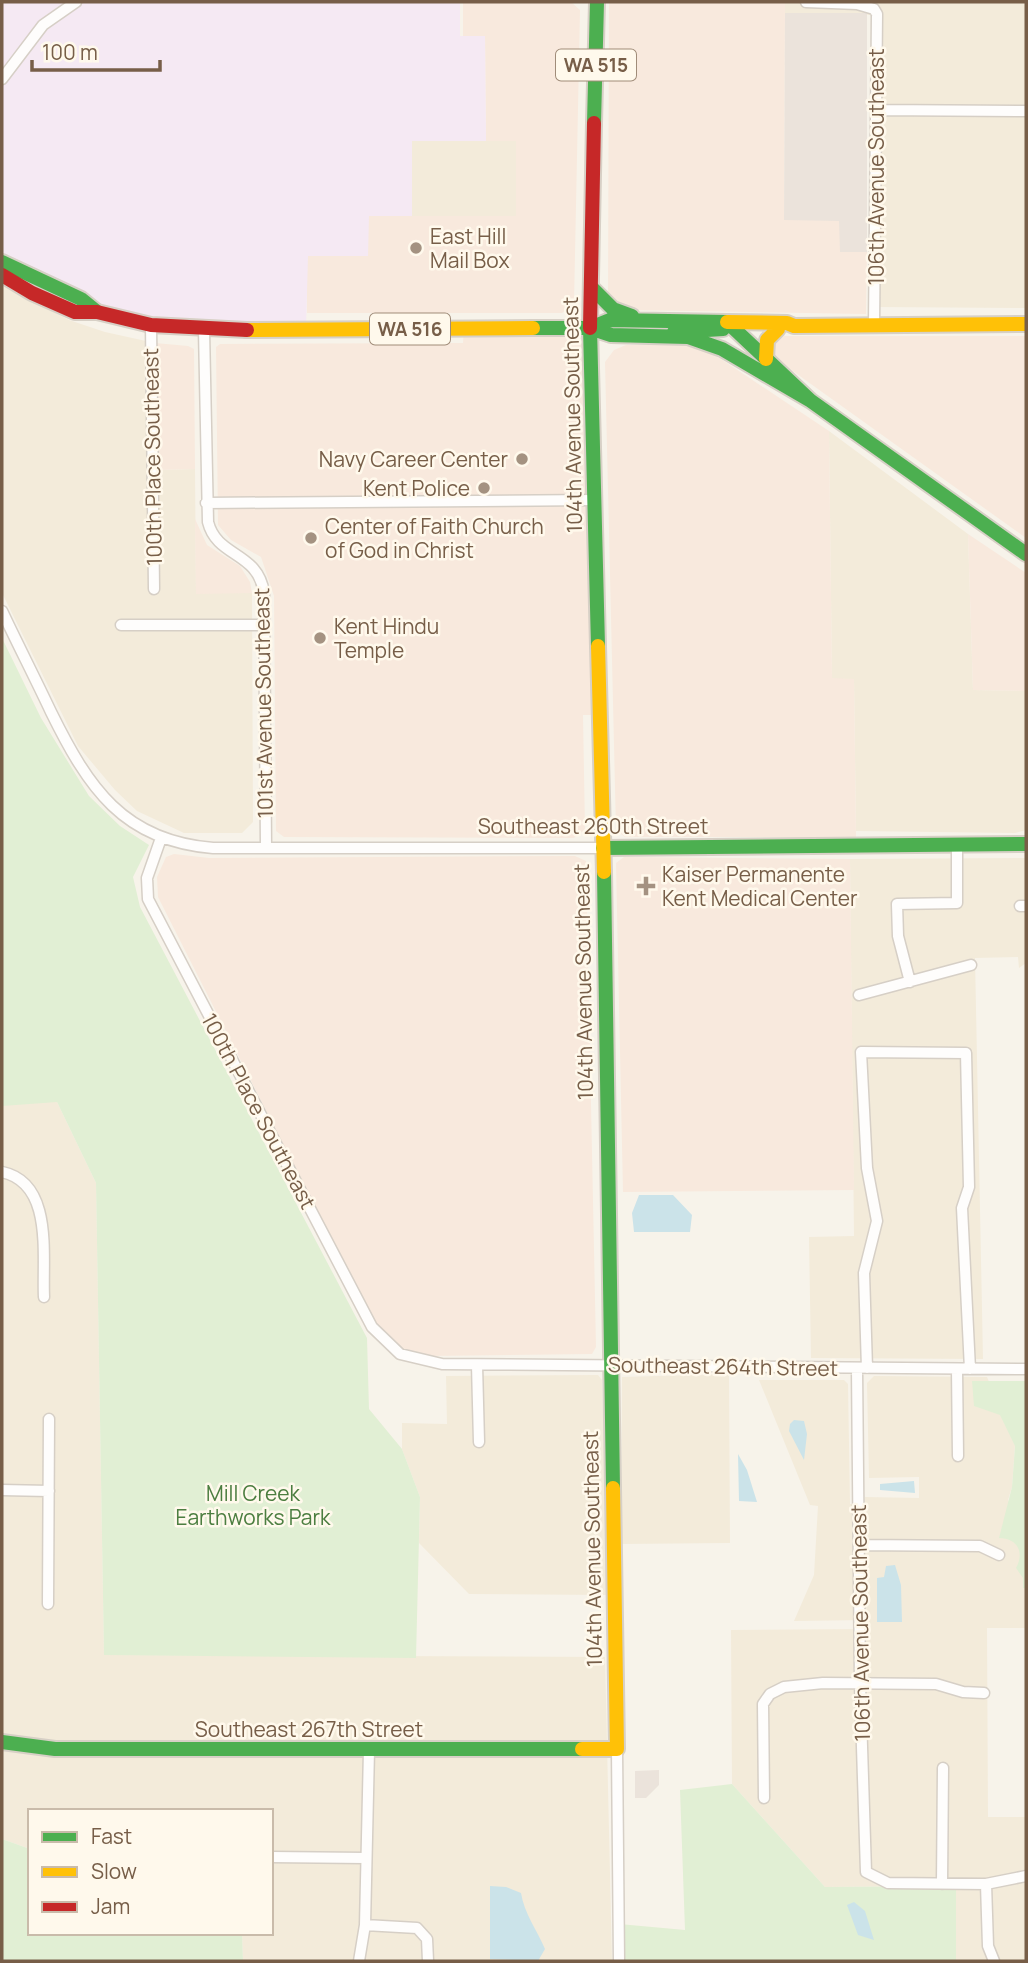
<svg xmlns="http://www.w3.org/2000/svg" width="1028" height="1963" font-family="Manrope,sans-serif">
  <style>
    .residential { fill: #f3ebda }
    .commercial { fill: #f8e9dd }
    .industrial { fill: #ebe3db }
    .education { fill: #f5e9f3 }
    .green { fill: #e1efd4 }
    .water { fill: #cbe3e9 }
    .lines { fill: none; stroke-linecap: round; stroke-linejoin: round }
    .street-casing { stroke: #d6cfc6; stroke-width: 13 }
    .fast-casing { stroke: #d7d0c6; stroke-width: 18 }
    .slow-casing { stroke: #d7d0c6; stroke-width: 18 }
    .jam-casing { stroke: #d7d0c6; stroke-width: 18 }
    .street { stroke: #fefdfc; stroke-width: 10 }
    .fast { stroke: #4caf50; stroke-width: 14 }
    .slow { stroke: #ffc107; stroke-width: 14 }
    .jam { stroke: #c62828; stroke-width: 14 }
    .poi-dot { fill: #a49281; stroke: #fff9ec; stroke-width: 2.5 }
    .labels { text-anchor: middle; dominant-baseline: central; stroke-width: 5; stroke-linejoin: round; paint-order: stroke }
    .shield { fill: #fff9ec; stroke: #a08c79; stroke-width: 2 }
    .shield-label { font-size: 19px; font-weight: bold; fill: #775e48 }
    .street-label { font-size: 21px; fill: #775e48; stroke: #fff9ec }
    .poi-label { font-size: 21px; fill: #775e48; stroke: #fff9ec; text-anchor: start }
    .park-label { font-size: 21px; fill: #4c7e40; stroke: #fff9ec }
  </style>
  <rect width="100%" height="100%" fill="#f7f3ea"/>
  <!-- residential -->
  <path class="residential" d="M785,2H1026V308L875,307L877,15L785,13Z
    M412,141H516V216H412Z
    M2,286L69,320L105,332L155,343L157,470L195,469L196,593H252L253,822L242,833H184L137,811L115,790L78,746L2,593Z
    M829,431L968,534L973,690L1026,691V830L1015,833L856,831L854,679H832Z
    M1026,858V963L1019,968L1018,957L975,958L983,1359L811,1358L809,1237L854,1236L850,859Z
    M2,1034L57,1102L96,1183L104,1655L605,1657L612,1961H243L242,1933H271V1811H30V1849L2,1839Z
    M729,1374L730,1543L621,1544L622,1377Z
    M598,1375L602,1380L608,1595L469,1594L419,1543L420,1497L402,1449V1423L447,1424L446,1376Z
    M874,1376L987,1377L1015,1445L1012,1487L1008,1500L1026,1521V1628H987L988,1817H1026V1961H956V1886L825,1887L732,1784L731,1630L867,1629L866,1620L794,1621L814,1575L818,1506L810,1505L759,1380H844L848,1384L850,1504H864L865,1497L919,1498V1477L869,1478L867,1383Z"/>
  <!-- commercial -->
  <path class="commercial" d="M571,2L580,10L574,304L562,313H307V255L368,216H516V141H486L485,36H463V3Z
    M609,2H785L784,220H840V252H867L866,314L629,310L621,308L608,294Z
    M464,328H590L600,715H583L585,830L574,838L284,837L276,831L274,596L261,557L231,540L218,525L216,347L220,344L463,343Z
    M784,336H1026V538L776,359L773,345Z
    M155,343L188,346L194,349L195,469L156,470Z
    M626,345H684L712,353L829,431L832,678L854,679L856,837H625L616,830L605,362L614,350Z
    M195,519L207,545L240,566L250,582L252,593L196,594Z
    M968,534L1026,573V691L973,690Z
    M174,854L209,858L575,856L586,861L596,1347L592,1354L427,1356L400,1349L374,1324L158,897L157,877L166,857Z
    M624,857L850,859L854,1190L623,1192L616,863Z"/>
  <!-- industrial -->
  <path class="industrial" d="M785,13H867V252H840L839,221L784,220Z
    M659,1770V1785L646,1798H635V1771Z"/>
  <!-- education -->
  <path class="education" d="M2,2H460V36H485L486,141H412V216H369L368,256H308L306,329L151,325L2,269Z"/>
  <!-- green -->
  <path class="green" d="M2,638L41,718L89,796L120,826L149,845L133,877L140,907L367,1338L369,1409L402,1449L420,1497L416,1658L104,1655L96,1183L57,1102L2,1106Z
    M972,1381H1026V1588H1023V1578L1016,1568C1025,1552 1017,1538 999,1538L1012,1487L1015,1446L1000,1415L974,1406Z
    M732,1784L825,1887L956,1886V1961H619V1924L685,1930L680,1790Z
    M2,1839L30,1849V1933H242L243,1961H2Z"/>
  <!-- water -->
  <path class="water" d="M639,1195H673L692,1215L690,1232H634L632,1213Z
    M794,1420L804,1421L807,1434L804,1460L789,1431L790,1424Z
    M738,1454L747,1470L757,1502L739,1501Z
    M914,1481L915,1493L880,1490V1484Z
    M895,1565L901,1585L902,1622H877V1578L884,1577L886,1566Z
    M490,1886L506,1887L521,1893C524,1913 537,1930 545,1949L538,1961L490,1959Z
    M854,1902L865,1911L874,1940L858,1935L847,1905Z"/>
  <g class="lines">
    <defs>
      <path id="street" d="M806,2L857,4L874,9L877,14L874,325
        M2,79L43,25L76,2
        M877,110L1026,111
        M151,325L154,589
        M204,330L208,522C217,558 258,551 264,593L266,847
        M206,503L595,500
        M2,611C18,645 35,678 51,712C88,787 123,841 213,848H603
        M121,625H264
        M161,838L147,878L148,899L372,1327L400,1354L442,1364L1026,1369
        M1020,906H1026
        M910,982L898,936L897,904L957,903V847
        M859,995L971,965
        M2,1172C54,1183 42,1256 44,1297
        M477,1365L479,1442
        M857,1368L860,1684L866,1872L888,1883L986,1884L1026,1876
        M867,1368L864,1273L877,1221L867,1168L861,1052L966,1053L969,1187L962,1208L970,1369
        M957,1369L958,1456
        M2,1490L49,1491
        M859,1545L980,1546L999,1555
        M48,1604L49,1419
        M617,1749L619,1961
        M764,1798L763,1704L770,1694L784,1687L823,1683L936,1684L963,1692L984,1693
        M271,1857L365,1858
        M942,1884L943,1768
        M986,1884L988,1946L994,1961
        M365,1925L417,1928L427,1939L428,1961
        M359,1961L365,1925L369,1750"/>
      <path id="fast" d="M594,123L597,2
        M2,262L81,299L97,312
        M591,287L613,309L632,316
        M533,328H590L610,320L727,322L811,401
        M590,328L598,646
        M590,328L611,335L688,337L722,349L811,401L1026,554
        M674,332L723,329
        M603,848L1026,844
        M604,872L613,1488
        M2,1742L55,1749H582"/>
      <path id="slow" d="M727,322L787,323L794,326L1026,324
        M247,330L533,328
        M766,359L767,340L778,329
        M598,646L604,872
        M582,1749H617L613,1488"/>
      <path id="jam" d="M2,275L32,293L75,312H97L151,325L247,330
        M590,328L594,123"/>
    </defs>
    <!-- street casing -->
    <use href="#street" class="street-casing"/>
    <!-- fast casing -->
    <use href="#fast" class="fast-casing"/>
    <!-- slow casing -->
    <use href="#slow" class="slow-casing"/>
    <!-- jam casing -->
    <use href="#jam" class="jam-casing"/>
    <!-- street -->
    <use href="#street" class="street"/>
    <!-- fast -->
    <use href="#fast" class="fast"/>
    <!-- slow -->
    <use href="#slow" class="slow"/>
    <!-- jam -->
    <use href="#jam" class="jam"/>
  </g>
  <!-- markers -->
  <g class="poi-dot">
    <circle cx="416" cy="248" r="7"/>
    <circle cx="522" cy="459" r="7"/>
    <circle cx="484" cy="488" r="7"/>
    <circle cx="311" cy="538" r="7"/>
    <circle cx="320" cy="638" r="7"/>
    <path d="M642.5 875.5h7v7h7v7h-7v7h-7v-7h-7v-7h7z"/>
  </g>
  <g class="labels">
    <!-- shield labels -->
    <g class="shield">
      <rect x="556" y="49.5" width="80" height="31" rx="5"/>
      <rect x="370" y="313.5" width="80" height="31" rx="5"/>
    </g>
    <g class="shield-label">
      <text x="596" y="65">WA 515</text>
      <text x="410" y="329">WA 516</text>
    </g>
    <!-- street labels -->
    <g class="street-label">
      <text transform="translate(876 167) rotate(-90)">106th Avenue Southeast</text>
      <text transform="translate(572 415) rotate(-91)">104th Avenue Southeast</text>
      <text transform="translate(152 457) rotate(-91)">100th Place Southeast</text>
      <text transform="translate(263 703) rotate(-91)">101st Avenue Southeast</text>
      <text x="593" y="826">Southeast 260th Street</text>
      <text transform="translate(583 982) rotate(-91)">104th Avenue Southeast</text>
      <text transform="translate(259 1111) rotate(62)">100th Place Southeast</text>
      <text transform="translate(723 1366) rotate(1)">Southeast 264th Street</text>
      <text transform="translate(592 1549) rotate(-91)">104th Avenue Southeast</text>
      <text transform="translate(860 1623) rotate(-91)">106th Avenue Southeast</text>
      <text x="309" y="1729">Southeast 267th Street</text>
    </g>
    <!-- poi labels -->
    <g class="poi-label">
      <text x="430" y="236">East Hill<tspan x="430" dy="24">Mail Box</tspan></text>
      <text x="508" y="459" text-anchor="end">Navy Career Center</text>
      <text x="470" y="488" text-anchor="end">Kent Police</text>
      <text x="325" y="526">Center of Faith Church<tspan x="325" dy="24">of God in Christ</tspan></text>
      <text x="334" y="626">Kent Hindu<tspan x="334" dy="24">Temple</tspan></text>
      <text x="662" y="874">Kaiser Permanente<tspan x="662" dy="24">Kent Medical Center</tspan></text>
    </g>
    <!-- park labels -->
    <g class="park-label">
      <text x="253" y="1493">Mill Creek<tspan x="253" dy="24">Earthworks Park</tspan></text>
    </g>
  </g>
  <!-- border -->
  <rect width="1028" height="1963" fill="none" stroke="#775e48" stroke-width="7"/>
  <!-- legend -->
  <rect x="28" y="1809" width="245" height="126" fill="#fff9ec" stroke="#c9bbaa" stroke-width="2"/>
  <rect x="42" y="1832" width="35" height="10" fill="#4caf50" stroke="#c9bbaa" stroke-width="2"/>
  <text x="91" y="1844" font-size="21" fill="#775e48">Fast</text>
  <rect x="42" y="1867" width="35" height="10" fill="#ffc107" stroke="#c9bbaa" stroke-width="2"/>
  <text x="91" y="1879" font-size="21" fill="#775e48">Slow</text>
  <rect x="42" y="1902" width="35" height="10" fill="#c62828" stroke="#c9bbaa" stroke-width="2"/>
  <text x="91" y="1914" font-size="21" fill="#775e48">Jam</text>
  <!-- scale -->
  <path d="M32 60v10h128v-10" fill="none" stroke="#775e48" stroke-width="3.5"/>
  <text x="42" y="60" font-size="21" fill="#775e48" stroke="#fff9ec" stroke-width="5" paint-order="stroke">100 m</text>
</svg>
